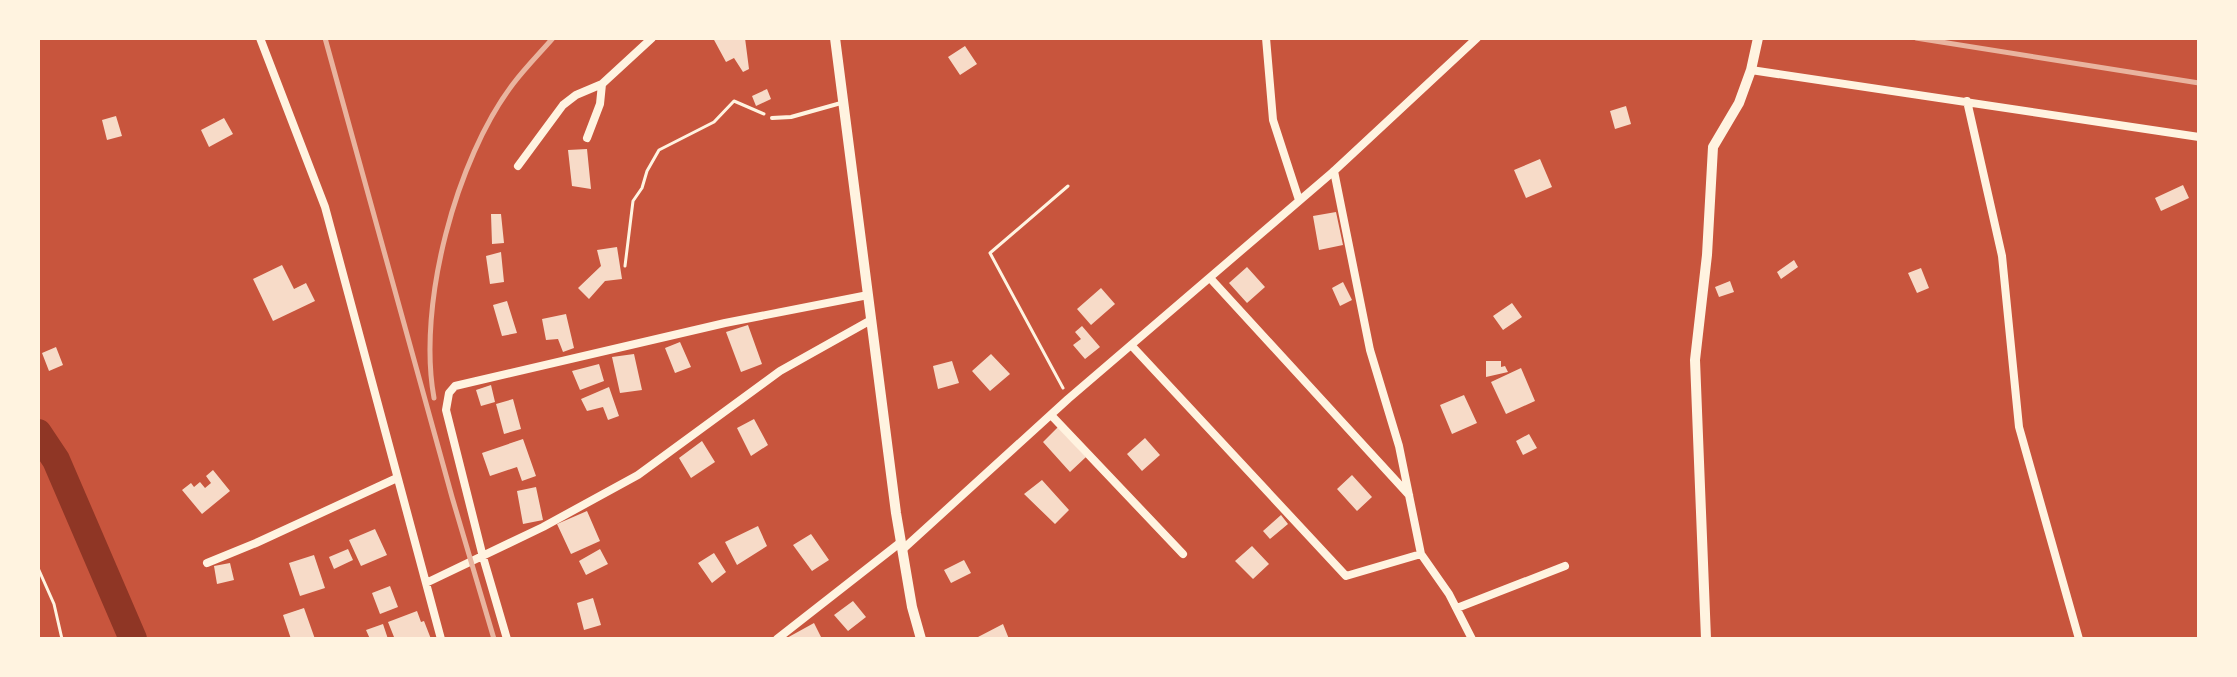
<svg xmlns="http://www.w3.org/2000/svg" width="2237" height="677" font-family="Cabin,sans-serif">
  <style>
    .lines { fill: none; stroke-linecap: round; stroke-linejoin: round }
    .river { stroke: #8f3625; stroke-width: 28 }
    .building { fill: #f7dbc8 }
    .path { stroke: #fff3e0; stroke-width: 3 }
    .service { stroke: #fff3e0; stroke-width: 4 }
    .minor { stroke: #fff3e0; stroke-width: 8 }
    .tertiary { stroke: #fff3e0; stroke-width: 10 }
    .rail { stroke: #e9b49f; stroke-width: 5 }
  </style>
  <rect width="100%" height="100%" fill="#c8553d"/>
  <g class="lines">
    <!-- river -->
    <path class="river" d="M38,433L56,460L133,639"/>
  </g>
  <!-- building -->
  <path class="building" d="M713,38H745L749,69L743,72L734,58L726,62Z
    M965,46L977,64L960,75L948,57Z
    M767,89L771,99L756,106L752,96Z
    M1626,106L1631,124L1615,129L1610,111Z
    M116,116L122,136L107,140L102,120Z
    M224,118L233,134L209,147L201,130Z
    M587,149L591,189L572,186L568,150Z
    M1540,159L1552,187L1526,198L1514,170Z
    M2183,185L2189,198L2161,211L2155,198Z
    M1336,212L1343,245L1319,250L1313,216Z
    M491,214H501L504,243L492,244Z
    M617,247L622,279L605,281L589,299L578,288L601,266L597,250Z
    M501,252L504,282L490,284L486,256Z
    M1794,260L1798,267L1781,279L1777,272Z
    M282,265L294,289L306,283L315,301L273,321L253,279Z
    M1247,267L1265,287L1247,303L1229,283Z
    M1921,268L1929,288L1917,293L1908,273Z
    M1730,281L1734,292L1719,297L1715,287Z
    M1343,282L1352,300L1340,306L1332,288Z
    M1101,288L1115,304L1091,325L1077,309Z
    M507,301L517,333L502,336L493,305Z
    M1512,303L1522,317L1503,330L1493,316Z
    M566,314L574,348L563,352L558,339L546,340L542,319Z
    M748,325L762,364L741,372L726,332Z
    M1082,326L1100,347L1085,359L1073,345L1081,339L1075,332Z
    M680,342L691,367L675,373L665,348Z
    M56,347L63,365L49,371L42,353Z
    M634,354L642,390L620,393L612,357Z
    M991,354L1010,374L990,391L972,371Z
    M952,361L959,383L938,389L933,366Z
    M1486,361H1501V367L1505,366L1508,372L1486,377Z
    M599,364L604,381L580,390L572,371Z
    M1521,368L1535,401L1506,414L1491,382Z
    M491,385L495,402L481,406L476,390Z
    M609,387L619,416L608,420L603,407L587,411L581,399Z
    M1464,395L1477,423L1452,434L1440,405Z
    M513,399L521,429L504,434L496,404Z
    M754,419L768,445L751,456L737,428Z
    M1058,427L1086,457L1070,472L1043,442Z
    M1529,434L1537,448L1523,455L1516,441Z
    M1145,438L1160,455L1142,471L1127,454Z
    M523,439L536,476L522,481L517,467L490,476L482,453Z
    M702,441L715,462L691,478L679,458Z
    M213,470L230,491L202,514L182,490L191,483L194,487L200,482L205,488L211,483L206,476Z
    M1352,475L1372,497L1357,511L1337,489Z
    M1042,480L1069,510L1055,524L1024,494Z
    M536,487L543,520L523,524L517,491Z
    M587,511L600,541L571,554L557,524Z
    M1281,515L1288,524L1270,539L1263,531Z
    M758,526L767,546L737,565L725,542Z
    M375,529L387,555L361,566L349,540Z
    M811,534L829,560L812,571L793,545Z
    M1252,546L1269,564L1253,579L1235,561Z
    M348,549L353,560L334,569L329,557Z
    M600,549L608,564L586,575L579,561Z
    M714,553L726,572L712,583L698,563Z
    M314,555L325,588L300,596L289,563Z
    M964,560L971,573L951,583L944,570Z
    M230,563L234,580L217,584L214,566Z
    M390,586L398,607L380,614L372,593Z
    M593,598L601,625L584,630L577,603Z
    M853,601L866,617L848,631L834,615Z
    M304,608L315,639H291L283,615Z
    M417,611L421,622L424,621L431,639H388L394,637L388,622Z
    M814,623L822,639H785Z
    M383,624L388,639H370L366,630Z
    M1003,624L1009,639H980L978,637Z"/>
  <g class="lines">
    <!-- path -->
    <path class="path" d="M625,266L633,201L642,188L647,171L659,150L714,122L734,101L764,114
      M1063,388L990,253L1068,186
      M38,568L54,604L62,639"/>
    <!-- service -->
    <path class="service" d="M772,118L791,117L841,103"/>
    <!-- minor -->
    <path class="minor" d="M260,38L325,207L441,639
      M1266,38L1273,120L1299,200
      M1751,70L2199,137
      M1967,101L2002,256L2019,427L2079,639
      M587,138L600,104L602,84L652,38
      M518,166L563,105L576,95L602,84
      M1334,171L1370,350L1399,446L1421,554L1449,594L1472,639
      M1210,278L1409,495
      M1131,345L1346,576L1421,554
      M1051,415L1183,554
      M902,550L1068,399L1334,171L1477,38
      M207,563L256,543L397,478
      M426,583L543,527L638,475L780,371L871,320
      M1457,608L1565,566
      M507,639L483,557L446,410L449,393L455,386L725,323L868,295
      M777,639L901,542"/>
    <!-- tertiary -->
    <path class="tertiary" d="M835,38L896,513L912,607L921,639
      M1706,639L1695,360L1707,255L1713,147L1739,103L1751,70L1758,38"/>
    <!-- rail -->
    <path class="rail" d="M325,38L452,497L494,639
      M1916,38L2199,83
      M434,398C417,305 456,159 513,84C525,68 540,53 553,38"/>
  </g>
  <!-- border -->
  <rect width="2237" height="677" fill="none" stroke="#fff3e0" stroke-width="80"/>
</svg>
